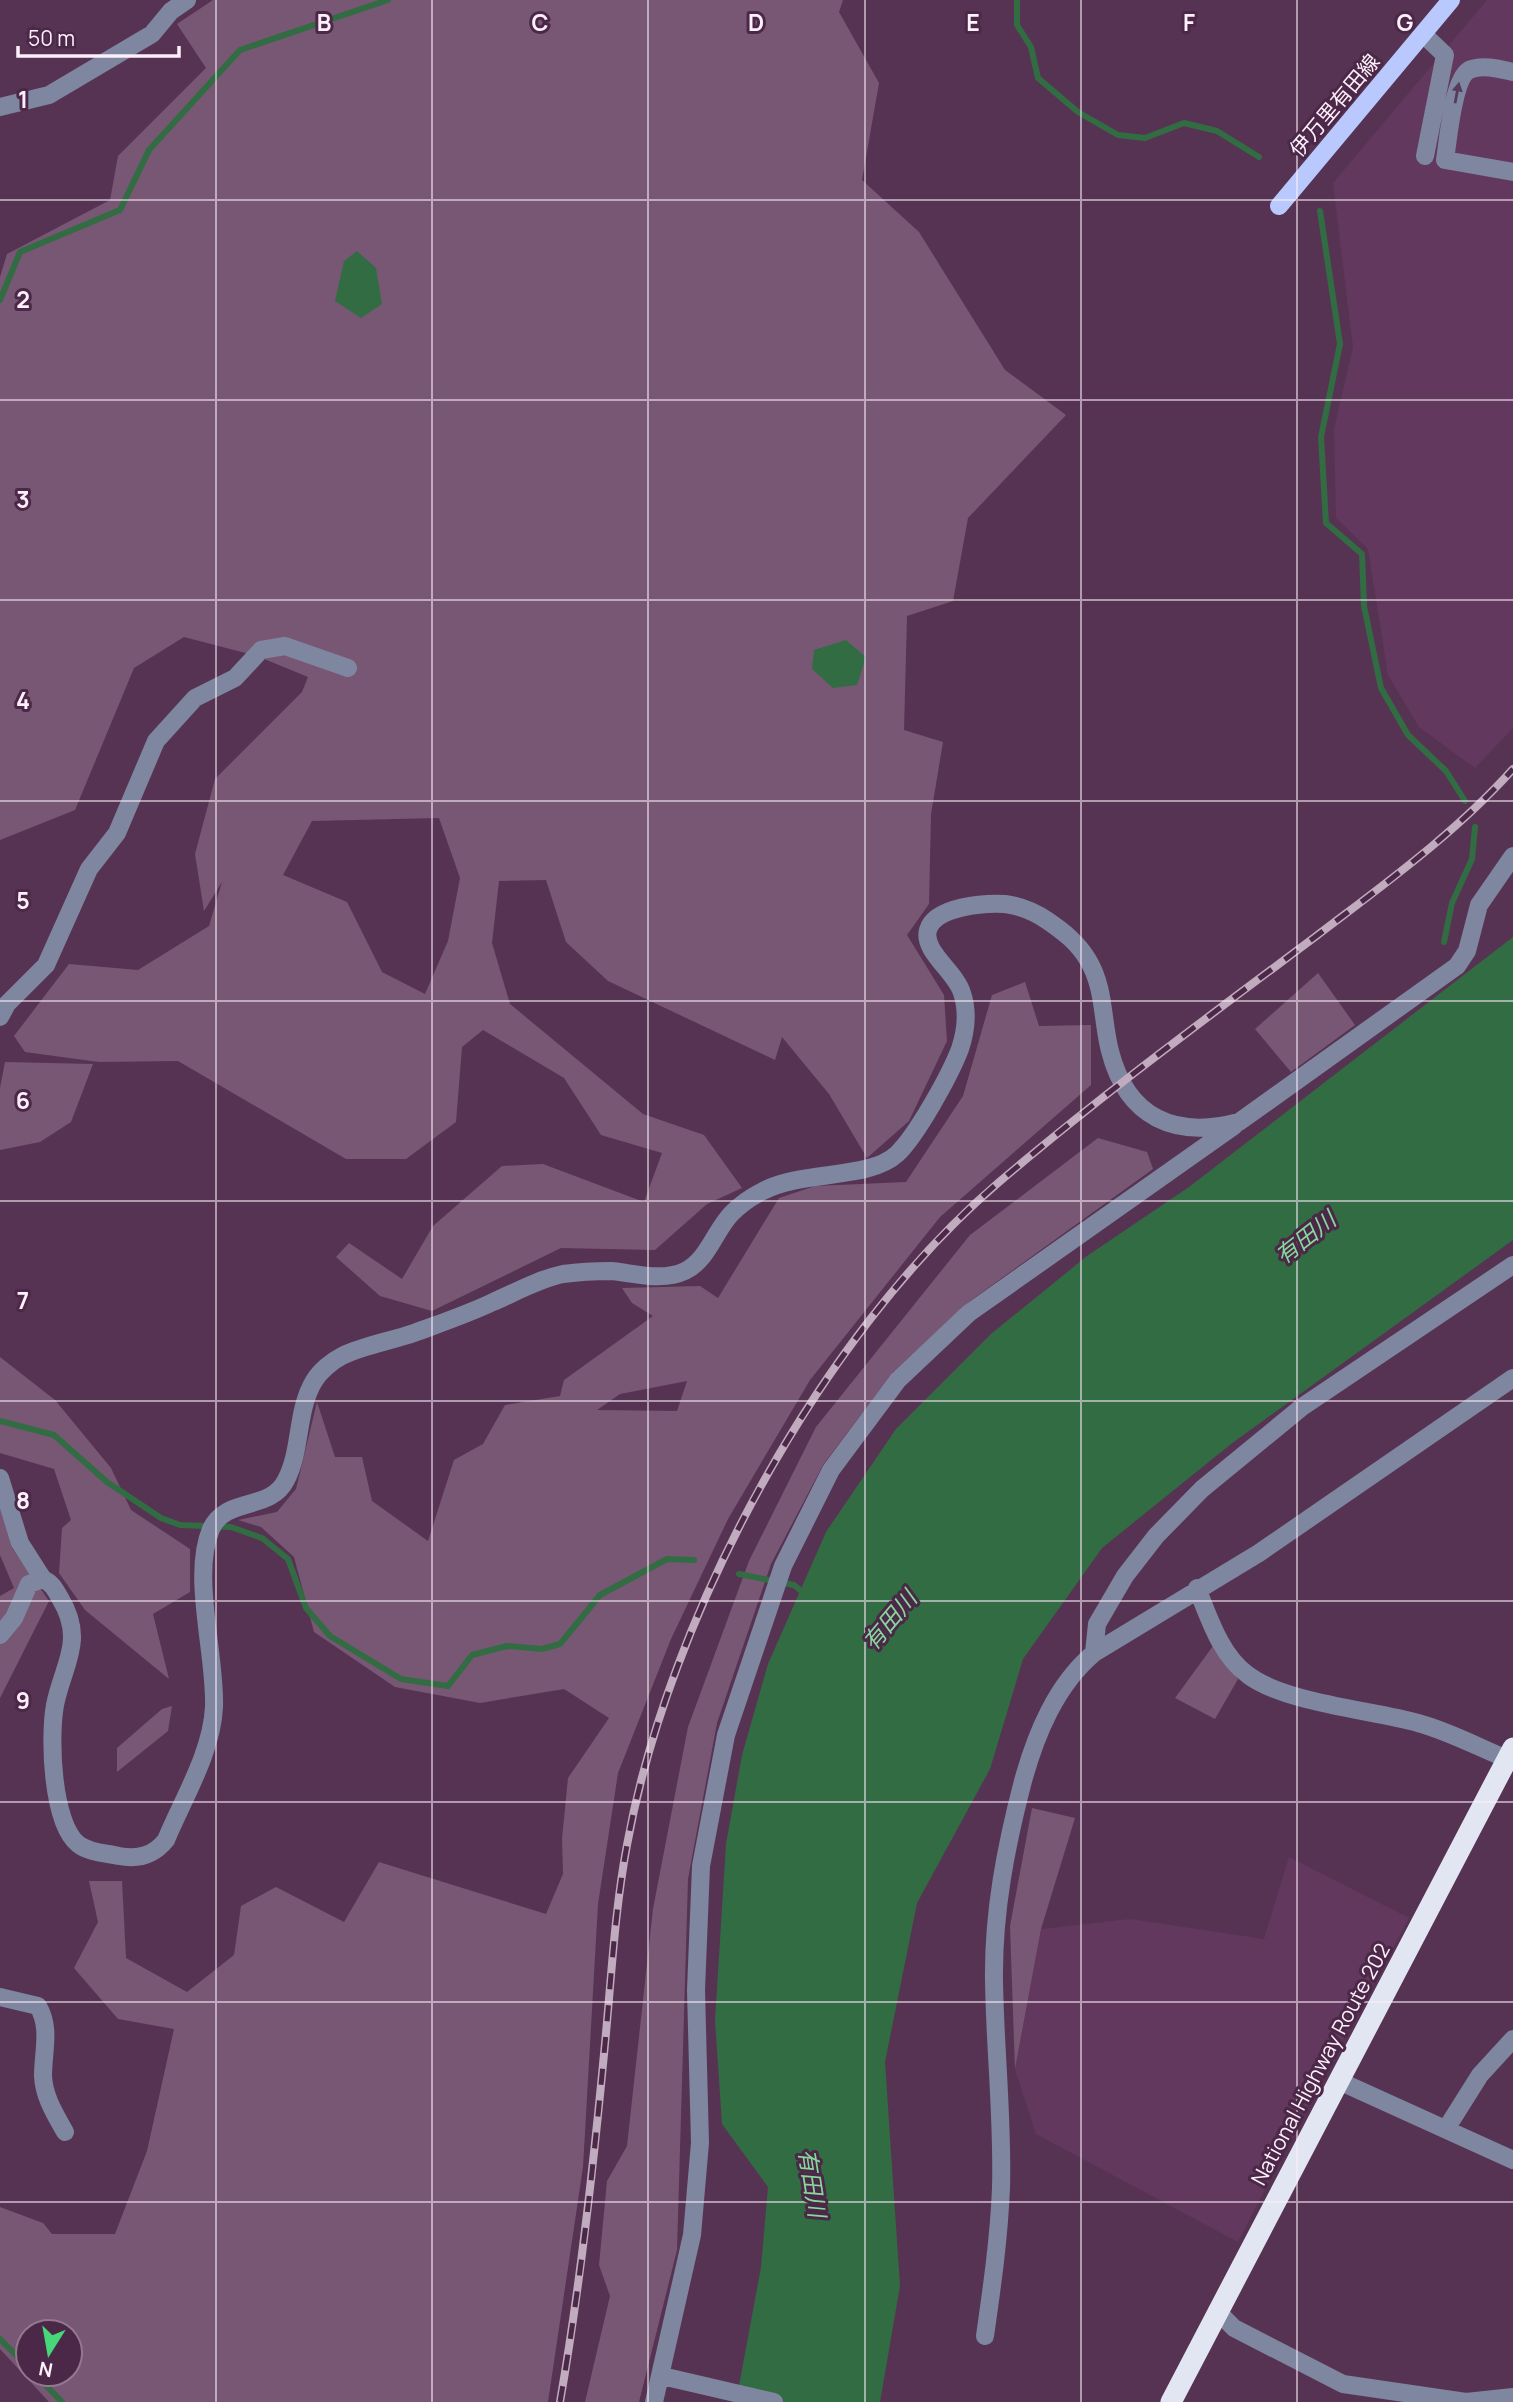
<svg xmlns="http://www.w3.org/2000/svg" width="1513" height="2402" font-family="Manrope,'Noto Sans JP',sans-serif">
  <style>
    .built { fill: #63385e }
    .green { fill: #785774; fill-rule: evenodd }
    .water { fill: #326c43 }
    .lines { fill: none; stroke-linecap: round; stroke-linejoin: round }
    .stream { stroke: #326c43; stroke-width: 6 }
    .minor { stroke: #7e86a0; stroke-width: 18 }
    .major { stroke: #b9c9fe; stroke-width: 18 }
    .highway { stroke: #e2e6f3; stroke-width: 21 }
    .rail-casing { stroke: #c1abbe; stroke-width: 8 }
    .rail { stroke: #4c2848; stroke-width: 5; stroke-dasharray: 16; stroke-linecap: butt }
    .oneway { fill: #563b5a }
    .grid { fill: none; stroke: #fdeffb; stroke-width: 2; stroke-opacity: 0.55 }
    .labels { text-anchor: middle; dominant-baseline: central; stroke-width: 6; stroke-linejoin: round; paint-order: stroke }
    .street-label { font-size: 21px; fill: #fdeffb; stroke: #4c2848 }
    .water-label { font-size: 23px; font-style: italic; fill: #86d99b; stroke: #4c2848 }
    .grid-label { font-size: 23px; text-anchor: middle; font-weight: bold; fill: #fdeffb; stroke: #4c2848; stroke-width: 6; stroke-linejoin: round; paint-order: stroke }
  </style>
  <rect width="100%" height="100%" fill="#573353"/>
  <!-- built -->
  <path class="built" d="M1487,0H1513V728L1475,768L1419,727L1388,675L1368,549L1336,518L1334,429L1353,347L1333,183Z
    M1289,1857L1409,1918L1311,2099L1238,2242L1036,2134L1015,2069L1041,1929L1130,1919L1264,1939Z"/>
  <!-- green -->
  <path class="green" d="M213,0H843L839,12L879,83L862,180L919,232L1005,370L1066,415L968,518L953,601L907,616L904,730L943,742L931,814L929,904L907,935L944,995L947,1041L909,1121L867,1158L829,1094L782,1037L775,1060L608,981L566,942L546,880L499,881L492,943L510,1004L643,1114L704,1135L742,1188L707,1204L655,1250L561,1248L432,1311L380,1296L336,1257L349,1243L402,1279L433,1226L502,1166L543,1164L644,1202L662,1153L601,1135L564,1078L483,1030L462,1047L456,1122L406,1159H346L178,1061L99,1062L25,1052L14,1036L69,964L138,970L209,926L222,882L204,911L195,854L215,779L302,692L308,677L257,656L184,637L134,668L75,810L0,840V277L7,254L110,200L118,156L206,68L177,24ZM439,818L460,878L448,941L425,994L382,972L347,902L283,875L312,821Z
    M1318,973L1355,1025L1291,1072L1255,1029Z
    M1025,982L1039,1026L1091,1025V1085L940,1217L810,1380L728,1519L671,1639L618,1773L598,1904L583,2167L548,2402H49L0,2349V2207L43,2223L52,2234H115L147,2151L174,2029L118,2019L74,1968L98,1922L89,1881H122L126,1958L187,1992L234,1955L241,1906L276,1887L344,1922L379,1862L546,1914L563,1874L562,1839L568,1778L609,1718L564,1689L480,1703L395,1687L314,1632L294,1557L261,1527L238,1520L277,1512L296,1489L317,1402L335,1457H362L372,1501L428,1541L454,1460L483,1444L505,1405L560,1396L564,1380L653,1316L632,1303L622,1288L700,1286L718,1298L779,1198L815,1186L906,1182L963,1096L992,995ZM687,1381L677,1411L597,1410L620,1394ZM28,2332H70V2374H28Z
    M5,1062L93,1064L71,1122L40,1142L0,1150V1088Z
    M1098,1138L1147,1152L1153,1169L970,1301L893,1372L823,1465L771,1564L717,1723L688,1879L677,2250L639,2402H585L610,2296L599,2265L607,2181L627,2146L653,1909L688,1727L749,1561L816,1427L970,1235Z
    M0,1357L55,1400L111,1468L131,1510L190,1549V1592L153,1614L169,1679L85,1610L59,1573L62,1528L71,1520L54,1469L0,1453Z
    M0,1496L12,1548L49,1601L0,1698V1596L14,1588L0,1555Z
    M1213,1646L1238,1679L1215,1719L1175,1698Z
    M172,1706L168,1731L117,1772V1748L162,1709Z
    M1032,1808L1075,1818L1041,1929L1015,2069L1010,1926Z"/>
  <!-- water -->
  <path class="water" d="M357,251L376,268L382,304L361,318L335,301L344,261Z
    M846,640L866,657L857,685L833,688L812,669L814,650Z
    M1513,937V1240L1231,1444L1102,1548L1023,1659L990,1769L917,1903L885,2062L900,2286L880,2402H736L761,2267L768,2187L722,2124L715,2020L726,1844L742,1755L768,1664L826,1532L896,1429L991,1334L1087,1256L1189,1187Z"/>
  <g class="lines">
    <!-- stream -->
    <path class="stream" d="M1017,0V25L1031,47L1038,78L1078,112L1118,135L1145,138L1184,123L1217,131L1259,157
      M1320,211L1340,344L1321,437L1326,523L1362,554L1364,606L1381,688L1408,735L1446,771L1465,801
      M0,300L20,252L120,210L149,150L240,50L388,0
      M1444,942L1452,903L1472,859L1475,827
      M0,1421L54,1435L107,1482L161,1518L180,1525L231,1527L262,1538L288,1559L306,1608L330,1636L401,1679L448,1686L472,1655L507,1646L542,1649L560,1644L600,1595L667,1559L694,1560
      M739,1574L794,1585L806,1595
      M0,2339L28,2367
      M35,2374L62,2402"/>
    <!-- minor -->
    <path class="minor" d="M1423,34L1445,55L1425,156
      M1513,72C1500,69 1482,64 1469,70C1453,79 1448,141 1445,160L1513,172
      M0,107L49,95L152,34L171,11L187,0
      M0,1017L7,1004L46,965L89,869L117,833L156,741L195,698L235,678L261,650L285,646L348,668
      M0,1478L20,1543L43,1579
      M1197,1588C1209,1618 1221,1656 1248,1675C1285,1703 1371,1710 1418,1723C1448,1731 1478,1747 1507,1759
      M0,1635L14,1618L29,1584L43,1579C52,1583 55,1589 60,1598C86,1641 63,1664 55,1705C49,1738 52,1823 78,1844C89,1853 106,1853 119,1856C139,1860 154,1855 166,1840C183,1799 212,1752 214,1707C216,1655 191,1576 211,1529C226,1496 270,1512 286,1480C302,1449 296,1411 314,1381C320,1371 332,1361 342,1356C364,1345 391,1341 414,1333C441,1323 468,1314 493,1302C516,1292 539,1279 563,1274C578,1272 596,1271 611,1271C634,1273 662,1282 685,1271C708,1260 715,1230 732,1213C740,1205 753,1196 763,1191C803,1170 869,1180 897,1154C917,1135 950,1075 960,1049C966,1031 968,1011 962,993C956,972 922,951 928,930C935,906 985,903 1005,904C1021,906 1035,912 1048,921C1064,932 1078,943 1088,960C1105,988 1102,1021 1110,1051C1127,1118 1175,1139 1239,1122L1457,966L1467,951L1479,905L1513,856
      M1094,1653L1097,1624L1125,1576L1156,1536L1202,1489L1302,1407L1513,1265
      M0,1997L38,2006C51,2028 43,2051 43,2076C44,2097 55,2114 65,2132
      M1339,2081L1513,2160
      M1446,2129L1480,2075L1513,2039
      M1217,2311L1234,2328L1343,2384L1466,2402L1513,2397
      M985,2336C992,2287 999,2238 1001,2188C1003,2119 995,2050 994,1981C993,1912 1006,1846 1023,1781C1036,1734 1056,1685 1094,1653L1259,1553L1513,1378
      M662,2376L774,2402
      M654,2402L692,2235L700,2143L696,1990L701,1866L726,1735L783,1566L831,1470L898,1380L969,1313L1234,1126"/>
    <!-- major -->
    <path class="major" d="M1279,206L1451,0"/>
    <!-- highway -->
    <path class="highway" d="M1171,2402L1513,1748"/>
    <defs>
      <path id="rail" d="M560,2402C580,2287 593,2170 604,2054C611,1985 614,1914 627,1845C668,1617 821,1334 998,1183C1100,1096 1208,1017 1315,937C1383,885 1456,833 1513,769"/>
    </defs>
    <!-- rail casing -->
    <use href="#rail" class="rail-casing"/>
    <!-- rail -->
    <use href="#rail" class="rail"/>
  </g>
  <!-- one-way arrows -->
  <defs><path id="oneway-solid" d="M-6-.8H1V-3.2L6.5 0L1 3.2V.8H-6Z" transform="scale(1.75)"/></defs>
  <use class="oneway" href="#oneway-solid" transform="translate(1457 93) rotate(-79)"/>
  <!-- grid -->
  <path class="grid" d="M216,0V2402M432,0V2402M648,0V2402M865,0V2402M1081,0V2402M1297,0V2402M0,200H1513M0,400H1513M0,600H1513M0,801H1513M0,1001H1513M0,1201H1513M0,1401H1513M0,1601H1513M0,1802H1513M0,2002H1513M0,2202H1513"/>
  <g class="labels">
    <!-- street labels -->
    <g class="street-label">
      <text transform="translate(1334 105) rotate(-50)">伊万里有田線</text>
      <text transform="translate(1320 2064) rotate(-62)">National Highway Route 202</text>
    </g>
    <!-- water labels -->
    <g class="water-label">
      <text transform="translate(1305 1237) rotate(-38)">有田川</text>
      <text transform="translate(889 1620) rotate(-50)">有田川</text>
      <text transform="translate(813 2183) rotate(81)">有田川</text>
    </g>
  </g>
  <g class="grid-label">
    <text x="324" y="31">B</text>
    <text x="540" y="31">C</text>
    <text x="756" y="31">D</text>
    <text x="973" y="31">E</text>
    <text x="1189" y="31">F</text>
    <text x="1405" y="31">G</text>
    <text x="23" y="108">1</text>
    <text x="23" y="308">2</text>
    <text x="23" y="508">3</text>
    <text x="23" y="709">4</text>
    <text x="23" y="909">5</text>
    <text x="23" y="1109">6</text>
    <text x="23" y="1309">7</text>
    <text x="23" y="1509">8</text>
    <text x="23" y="1709">9</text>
  </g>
  <!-- north arrow -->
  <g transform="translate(49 2353) rotate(191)"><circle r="33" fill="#4c2848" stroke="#937890" stroke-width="2"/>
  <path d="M0-5L12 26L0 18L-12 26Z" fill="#47d779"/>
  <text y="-10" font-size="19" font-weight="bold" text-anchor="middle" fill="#fdeffb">N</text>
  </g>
  <!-- scale -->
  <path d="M18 46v10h161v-10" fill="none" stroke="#fdeffb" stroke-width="3.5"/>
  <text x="28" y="46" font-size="21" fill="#fdeffb" stroke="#4c2848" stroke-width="5" paint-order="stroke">50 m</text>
</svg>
